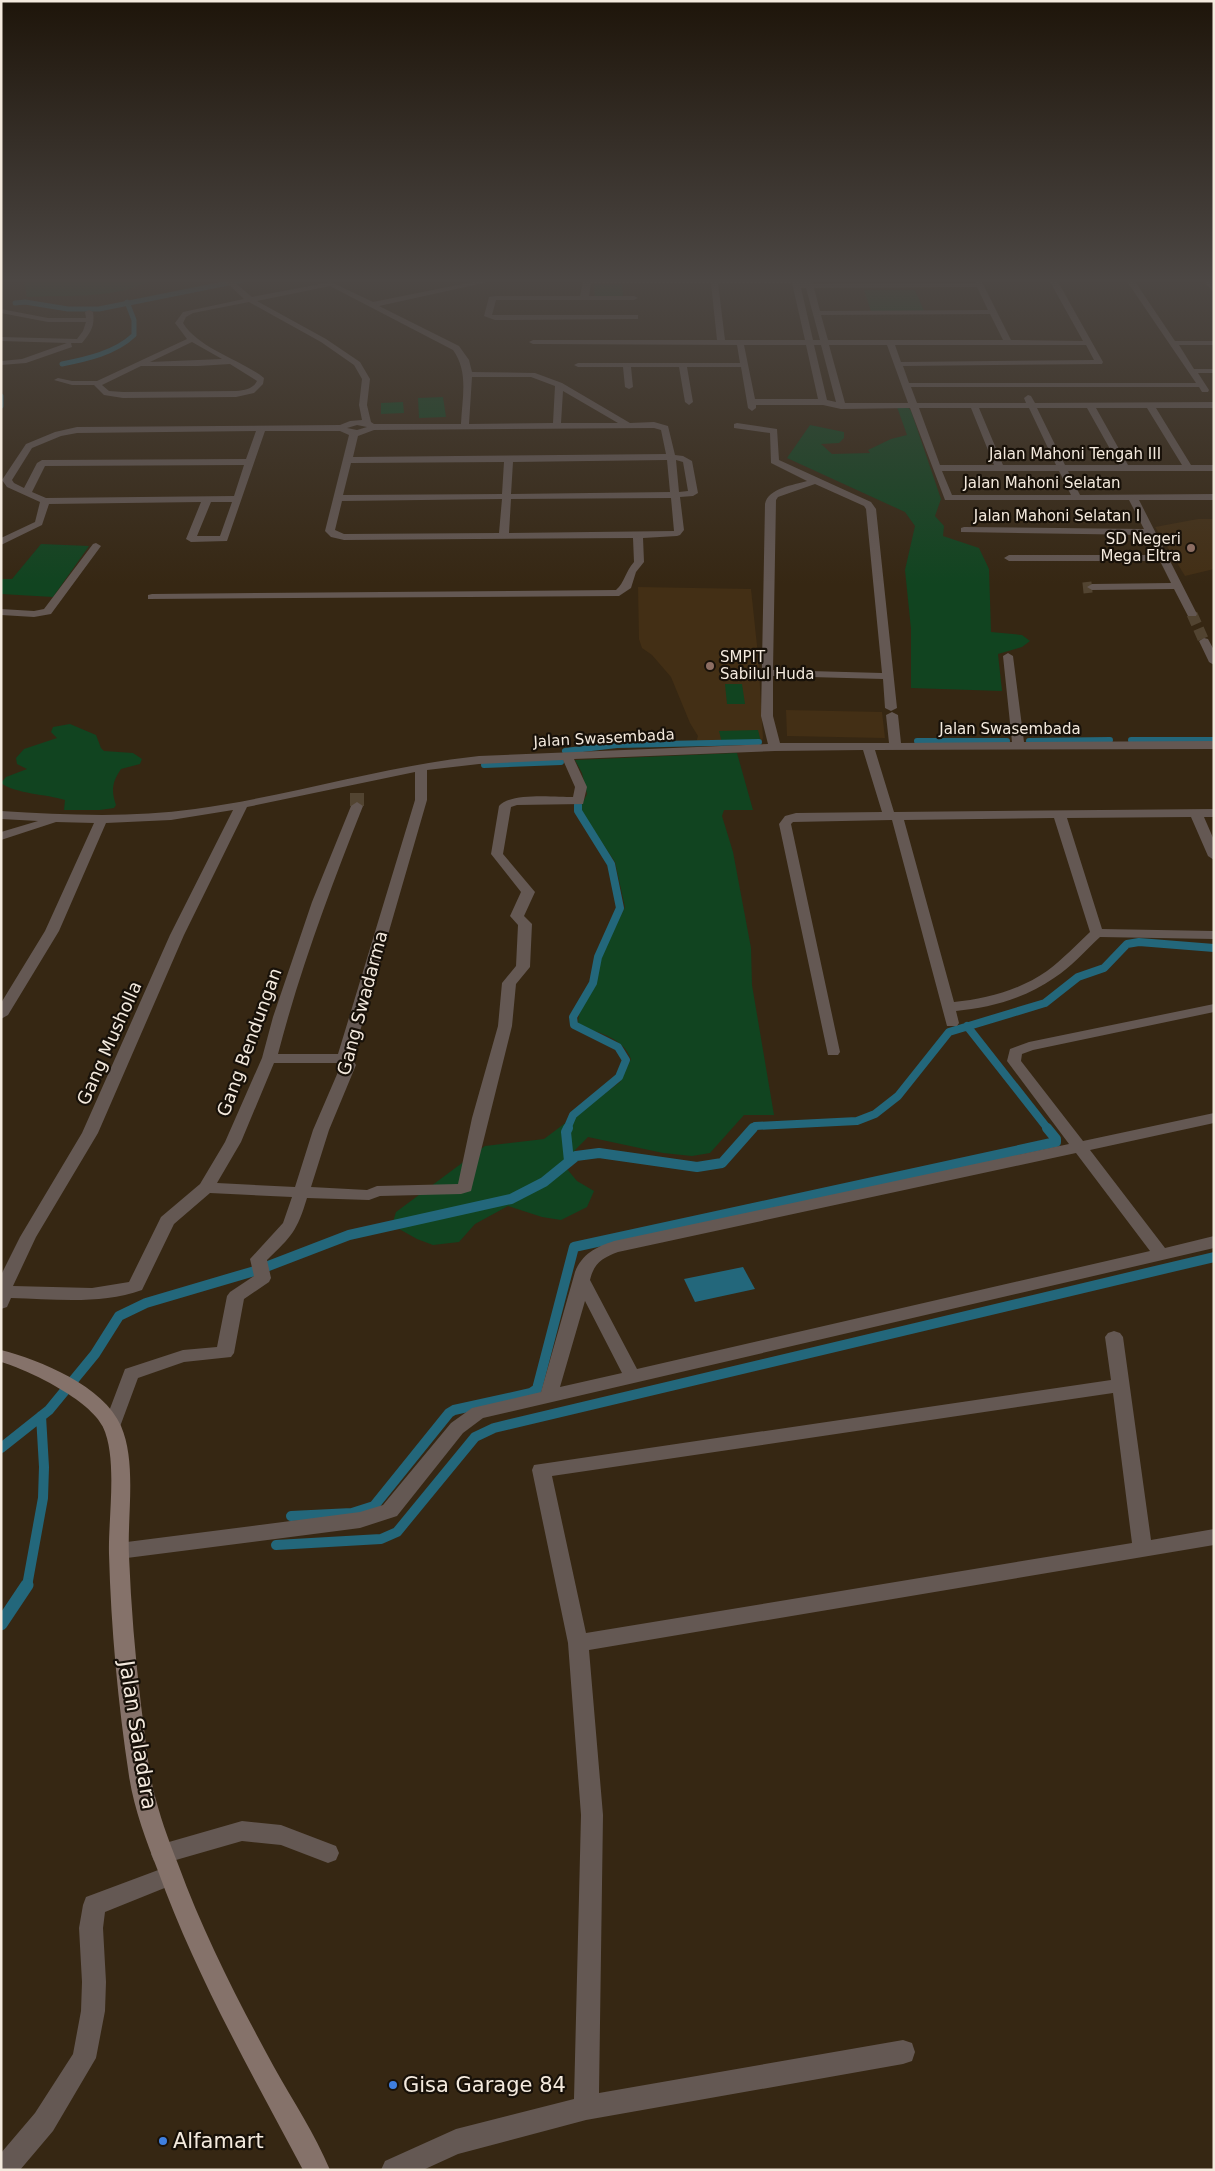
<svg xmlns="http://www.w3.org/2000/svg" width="1215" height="2171" font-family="'DejaVu Sans',sans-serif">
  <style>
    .built { fill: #432f15 }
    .green { fill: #114420 }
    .water { fill: #23677b }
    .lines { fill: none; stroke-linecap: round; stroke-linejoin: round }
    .stream-far4 { stroke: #23677b; stroke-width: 5 }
    .stream-far3 { stroke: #23677b; stroke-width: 6 }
    .stream-far2 { stroke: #23677b; stroke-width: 8 }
    .stream-far1 { stroke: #23677b; stroke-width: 10 }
    .stream { stroke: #23677b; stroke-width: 13 }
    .street-tunnel-far1 { stroke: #524431; stroke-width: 11; stroke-dasharray: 11 5; stroke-linecap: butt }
    .street-tunnel { stroke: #524431; stroke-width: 14; stroke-dasharray: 14 7; stroke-linecap: butt }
    .street { fill: #645853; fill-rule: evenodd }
    .secondary { fill: #85726a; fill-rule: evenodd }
    .education-dot { fill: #8d6e63; stroke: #181109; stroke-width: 2 }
    .shop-dot { fill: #3f7fe0; stroke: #181109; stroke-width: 2 }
    .labels { text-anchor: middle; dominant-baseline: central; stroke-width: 4.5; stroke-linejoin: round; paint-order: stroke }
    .far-street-label { font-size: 15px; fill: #f4eade; stroke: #181109 }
    .far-poi-label { font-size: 15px; fill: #f4eade; stroke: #181109; text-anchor: end }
    .street-label { font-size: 18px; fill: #f4eade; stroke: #181109 }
    .near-street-label { font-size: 21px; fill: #f4eade; stroke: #181109 }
    .near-poi-label { font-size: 21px; fill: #f4eade; stroke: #181109; text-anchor: start }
  </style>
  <rect width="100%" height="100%" fill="#362713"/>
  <!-- built -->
  <path class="built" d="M1198,519H1214V569L1185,576L1155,527Z
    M638,587L751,589L758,655L763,738L761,743L695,746L698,736L690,723L671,677L652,655L642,648L639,639Z
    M786,710L882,712L885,738L787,736Z"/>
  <!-- green -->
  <path class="green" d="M24,280H151C119,299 64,295 27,297Z
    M594,285H622L623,297H595Z
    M864,290H915L924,311H871Z
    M443,397L446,417L419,418L418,398Z
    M403,402L404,413L381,414V403Z
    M897,407H908L911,411L941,499L935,516L944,526L943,536L979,548L989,569L991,632L1022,635L1030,641L1022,647L998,654L1002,691L911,688V629L905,570L915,526L905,512L787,458L810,425L844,432V438L839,443L821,444L832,454L870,453L868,450L891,439L907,435Z
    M41,544L89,546L53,597L1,594V579H12Z
    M725,684H742L745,704H727Z
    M70,724L96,735L101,748L104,751L133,753L142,759L140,764L121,769C112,782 111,791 116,805L114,808L100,810H64L65,800C46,794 16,794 1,783L6,777L27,769L17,764L16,758L24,749L57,738L51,732L53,727Z
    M758,730L761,742L722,743L719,731Z
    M737,753L753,810H724L722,816L733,852L751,948L752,985L774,1115H744L710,1153L692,1156L663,1153L588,1137L575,1150L574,1161L567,1169L577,1181L594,1191L587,1207L561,1220L542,1217L508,1206L475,1224L459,1242L433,1245L417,1239L392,1225L396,1212L485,1146L544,1139L620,1082L631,1059C624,1039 601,1033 582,1027L578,1023L579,1015L594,983L600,959L625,907L615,862L581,811L580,808L587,794L582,773L575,760Z"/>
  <!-- water -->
  <path class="water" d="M743,1267L755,1289L695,1302L684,1279Z"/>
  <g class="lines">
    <!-- stream-far4 -->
    <path class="stream-far4" d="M15,303L25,302L68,309H99L243,280
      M62,364C87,359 115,353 134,335V320L127,302
      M1,396V406"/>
    <!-- stream-far3 -->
    <path class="stream-far3" d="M1131,740H1214
      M917,741H1007
      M1029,741L1110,740
      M567,754L565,751L617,745L759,742
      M484,765L561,762"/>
    <!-- stream-far2 -->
    <path class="stream-far2" d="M967,1026L1048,1129
      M567,1129L573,1115L619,1077L626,1060L618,1047L574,1025L573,1017L593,983L598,957L620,908L611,864L578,811V805
      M752,1129L755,1126L857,1121L875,1114L898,1096L949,1032L1045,1003L1078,977L1104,968L1127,944L1139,942L1214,948"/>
    <!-- stream-far1 -->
    <path class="stream-far1" d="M568,1128L566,1132L569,1161
      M1,1448L49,1410L95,1354L119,1316L146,1303L258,1270L349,1235L511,1199L544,1182L576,1156L599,1153L697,1167L722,1163L753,1128
      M291,1516L352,1513L374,1506L449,1413L454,1410L531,1393L537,1389L574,1247L1056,1142V1139L1047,1128
      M276,1545L381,1539L397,1532L475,1437L494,1428L1214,1257
      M27,1586L43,1498L44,1467L41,1416"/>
    <!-- stream -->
    <path class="stream" d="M1,1624L27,1585"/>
    <!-- street-tunnel-far1 -->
    <path class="street-tunnel-far1" d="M1083,588L1092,587
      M1192,614L1204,641"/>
    <!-- street-tunnel -->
    <path class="street-tunnel" d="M357,793V806"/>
    <!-- street -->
    <path class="street" d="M224,280H232L252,297L331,282L373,302L482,280H497L379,306L459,346L469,360L472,372L535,373L562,383L630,423L654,422L668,426L675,455L683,456L692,461L698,493L693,496L680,497L684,530L680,535L677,536L643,538L644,562L636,572L631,588L619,596L148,599V595L152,594L616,590C625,582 625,572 634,562L633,538L344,540L331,537L325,531L349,435L340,431H265L227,541L191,542L186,539L201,502L49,504L42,525L1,545V538L35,522L40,502L7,487L2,480L26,444L55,432L77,427L340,425L350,421L362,420L359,405L362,379L354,365L321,342L249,302L193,313L186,317L183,323C199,349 240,359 264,378L263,384L254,393L236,397L123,398L104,395L94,385H72L54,380L58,378L72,381H97L187,339L175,323L183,312L244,299ZM330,286L453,350C469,372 462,398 461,424H374L371,422L367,405L370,379L360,362L326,339L257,301ZM192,342L222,359L150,362ZM230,364L257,381C253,389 245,390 236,391L123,392L109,391L102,385L141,366H198ZM472,377H531L555,386L553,423L469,424ZM563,391L618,423H561ZM357,425L367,427L357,430L347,428ZM654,428L661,430L666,454L353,457L358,436L374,430ZM256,431L246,459L42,460L37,463L24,488L14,483L12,480L32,448L61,436L77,433ZM667,460L670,492L511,494L513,462ZM676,460L683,462L688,491L679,492ZM504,462L502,494L343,495L351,463ZM244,465L234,496L46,498L32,492L45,466ZM671,498L674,531L509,533L511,499ZM502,499L499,533L344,534L335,530L342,501ZM211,502H232L220,536H197Z
      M586,280H812L813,284L975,283L973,280H981L1011,340L1083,341L1049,280H1057L1103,362L1102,364L903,366L909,383H1196L1126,280H1134L1175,341H1214V345H1179L1194,369H1214V373H1198L1209,390L1208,392H1202L1199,387H911L917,403H1026L1024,398L1028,395L1031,396L1035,403L1214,402V408H1156L1191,465H1214V471H1068L1080,495L1214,494V500H1139L1197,614L1196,616H1188L1174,589L1092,590L1087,587L1092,584L1171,583L1160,561H1009L1004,558L1009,555H1157L1147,535L961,532V528L964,527L1144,529L1129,500H945L910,408L841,409L823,405H756V408L752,411L748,408L741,367H687L693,402L689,405L685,402L679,367H631L633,387L629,389L625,387L623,367H578L574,365L578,363H740L737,345L533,344L529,342L533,340H717L711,283H591L589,296H634L638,298L634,300H496L492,315H638V319H635L495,320L484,316L489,297L496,296H580L583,282ZM718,283H792L805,340H725ZM977,287L988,310L820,311L814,288ZM801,288H806L820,340H813ZM990,314L1003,340H828L821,315ZM744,345H806L818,399H755ZM814,345H821L836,402L827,400ZM829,345H887L908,403H845ZM895,345H1086L1094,360L901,362ZM919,408H971L994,465H940ZM979,408H1029L1056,465H1003ZM1037,408H1087L1119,465H1065ZM1096,408H1147L1182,465H1128ZM942,471H1059L1071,495H952Z
      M1202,280H1210L1214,285V292Z
      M1,309L48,318H86L85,312L89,310L93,312C95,326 91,332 82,343H71L72,347L26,363L1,365V361L22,359L67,343L1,341V337L77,339L83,331L86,322H48L1,313Z
      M737,423L777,429L779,460L871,502L876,509L897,708L891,711L885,708L883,679L773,676V716L780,743H889L886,715L892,712L898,715L901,743L1012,742L1003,656L1008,653L1013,656L1024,742L1214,741V749L875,750L894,812L1214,809V817H1204L1214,840V860L1208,856L1191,817L1067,818L1102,929L1214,931V939L1100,937C1085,951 1071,967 1054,978C1026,998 990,1008 956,1011L959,1023L957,1026H947L892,820L793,822L791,824L840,1052L838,1055H828L779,824L785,816L796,813L882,812L863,750L775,751L574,759L587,787L583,804L517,805L511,807L503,854L535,892L524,916L532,924L530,967L516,984L512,1026L471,1191L461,1194L380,1196L369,1200L307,1198C297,1231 292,1236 267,1260L271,1278L269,1282L244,1299L234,1353L231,1357L184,1362L138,1378L118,1432L112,1434L106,1432L103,1427L125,1369L183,1350L217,1347L227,1296L230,1292L254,1276L250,1259L283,1223L292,1197L210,1193L174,1224L142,1290C100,1305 54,1299 11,1298L7,1307L1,1309V1275L20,1237L82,1133L170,935L233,810L171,820L106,823L59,931L8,1015L1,1019V1003L45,931L94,823L56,822L1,840V832L38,821L1,819V811C66,815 131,818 195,809C291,796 383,766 479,756L768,744L761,716L765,504C768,488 794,485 807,481L771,463L770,433L734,428V424ZM815,484L864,506L866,509L882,673L773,670L776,500L778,497ZM563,760L575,787L573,797C556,797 510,792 499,806L491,854L521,892L510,916L518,925L516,966L502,983L498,1026L472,1118L458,1184L377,1186L367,1190L311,1187L329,1130L356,1065L352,1059L427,800V770L479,764ZM415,772V800L338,1054H278C300,969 331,887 363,806L357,802L351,806L312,902L273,1017L262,1058L225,1142L200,1184L161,1217L129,1282L92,1288L13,1286L36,1237L98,1133L184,935L247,807ZM1054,818L1090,932C1076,945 1063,959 1047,971C1020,990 986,999 954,1002L904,820ZM274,1063H340L341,1065L313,1130L295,1187L217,1183L241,1142Z
      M96,543L101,546L51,614L34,617L1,615V609L34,611L44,609L93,544Z
      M1204,638L1208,639L1214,650V665L1209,662L1199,641Z
      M1214,1004V1012L1033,1050L1022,1054L1021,1061L1083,1141L1214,1113V1123L1090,1150L1165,1248L1214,1236V1248L483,1418L463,1433L397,1516L360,1528L119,1559L112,1556L109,1551L112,1546L119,1543L360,1512L383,1505L451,1423L472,1408L541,1392L575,1272C582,1254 596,1247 614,1241L1069,1144L1007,1061L1010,1049L1029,1042ZM1076,1153L1150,1251L637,1369L590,1280C594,1263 602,1258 618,1252ZM585,1301L622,1373L560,1387Z
      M1114,1331L1120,1333L1123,1337L1151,1540L1214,1529V1545L589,1650L603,1815L599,2093L903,2040L912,2043L915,2052L912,2061L903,2064L586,2120L458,2154L423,2170H381L385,2161L456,2129L574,2099L581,1815L568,1643L532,1470L534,1465L1111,1380L1105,1337L1108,1333ZM1113,1393L1132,1543L586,1633L552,1476Z
      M242,1821L281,1825L336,1846L339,1853L336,1860L328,1863L281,1845L242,1841L162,1864L154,1861L151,1854L154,1847L162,1844Z
      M169,1866L177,1869L180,1876L177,1883L105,1912L103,1928L106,1982L105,2011L96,2058L53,2131L20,2170H1V2153L35,2113L73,2054L81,2011L82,1982L79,1928L83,1905L86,1897Z"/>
    <!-- secondary -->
    <path class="secondary" d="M1,1350C40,1360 104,1386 121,1426C137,1463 127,1516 129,1556C131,1606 135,1655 141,1705C145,1733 147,1761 153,1788C159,1814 168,1839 178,1864C204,1935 238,2001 274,2067C293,2101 315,2134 330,2170H303C251,2072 196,1976 158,1871C146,1840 134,1809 129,1776C118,1703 111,1628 109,1554C108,1518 118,1459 103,1427C90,1400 29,1370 1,1362Z"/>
  </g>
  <!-- sky -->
  <linearGradient id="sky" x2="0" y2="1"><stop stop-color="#1e150a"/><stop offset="0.48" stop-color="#4c4744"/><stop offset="1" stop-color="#4c4744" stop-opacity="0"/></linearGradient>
  <rect width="1215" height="584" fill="url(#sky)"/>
  <!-- markers -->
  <g class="education-dot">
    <circle cx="1191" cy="548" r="5"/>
    <circle cx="710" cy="666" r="5"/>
  </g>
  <g class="shop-dot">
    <circle cx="393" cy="2085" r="5"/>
    <circle cx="163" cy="2141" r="5"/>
  </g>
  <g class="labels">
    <!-- far-street labels -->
    <g class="far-street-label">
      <text x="1075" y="454">Jalan Mahoni Tengah III</text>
      <text x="1042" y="483">Jalan Mahoni Selatan</text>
      <text x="1057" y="516">Jalan Mahoni Selatan I</text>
      <text x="1010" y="729">Jalan Swasembada</text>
      <text transform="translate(604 738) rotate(-3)">Jalan Swasembada</text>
    </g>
    <!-- far-poi labels -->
    <g class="far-poi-label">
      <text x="1181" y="539">SD Negeri<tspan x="1181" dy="17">Mega Eltra</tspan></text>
      <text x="720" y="657" text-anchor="start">SMPIT<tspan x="720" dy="17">Sabilul Huda</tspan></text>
    </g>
    <!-- street labels -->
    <g class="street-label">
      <text transform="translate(362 1003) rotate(-75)">Gang Swadarma</text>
      <text transform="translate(249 1042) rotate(-70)">Gang Bendungan</text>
      <text transform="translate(109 1043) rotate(-66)">Gang Musholla</text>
    </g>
    <!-- near-street labels -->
    <g class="near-street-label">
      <text transform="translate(138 1735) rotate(81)">Jalan Saladara</text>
    </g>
    <!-- near-poi labels -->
    <g class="near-poi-label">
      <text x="403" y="2085">Gisa Garage 84</text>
      <text x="173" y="2141">Alfamart</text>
    </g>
  </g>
  <!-- border -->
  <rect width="1215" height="2171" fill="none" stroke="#f4eade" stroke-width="5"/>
</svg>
